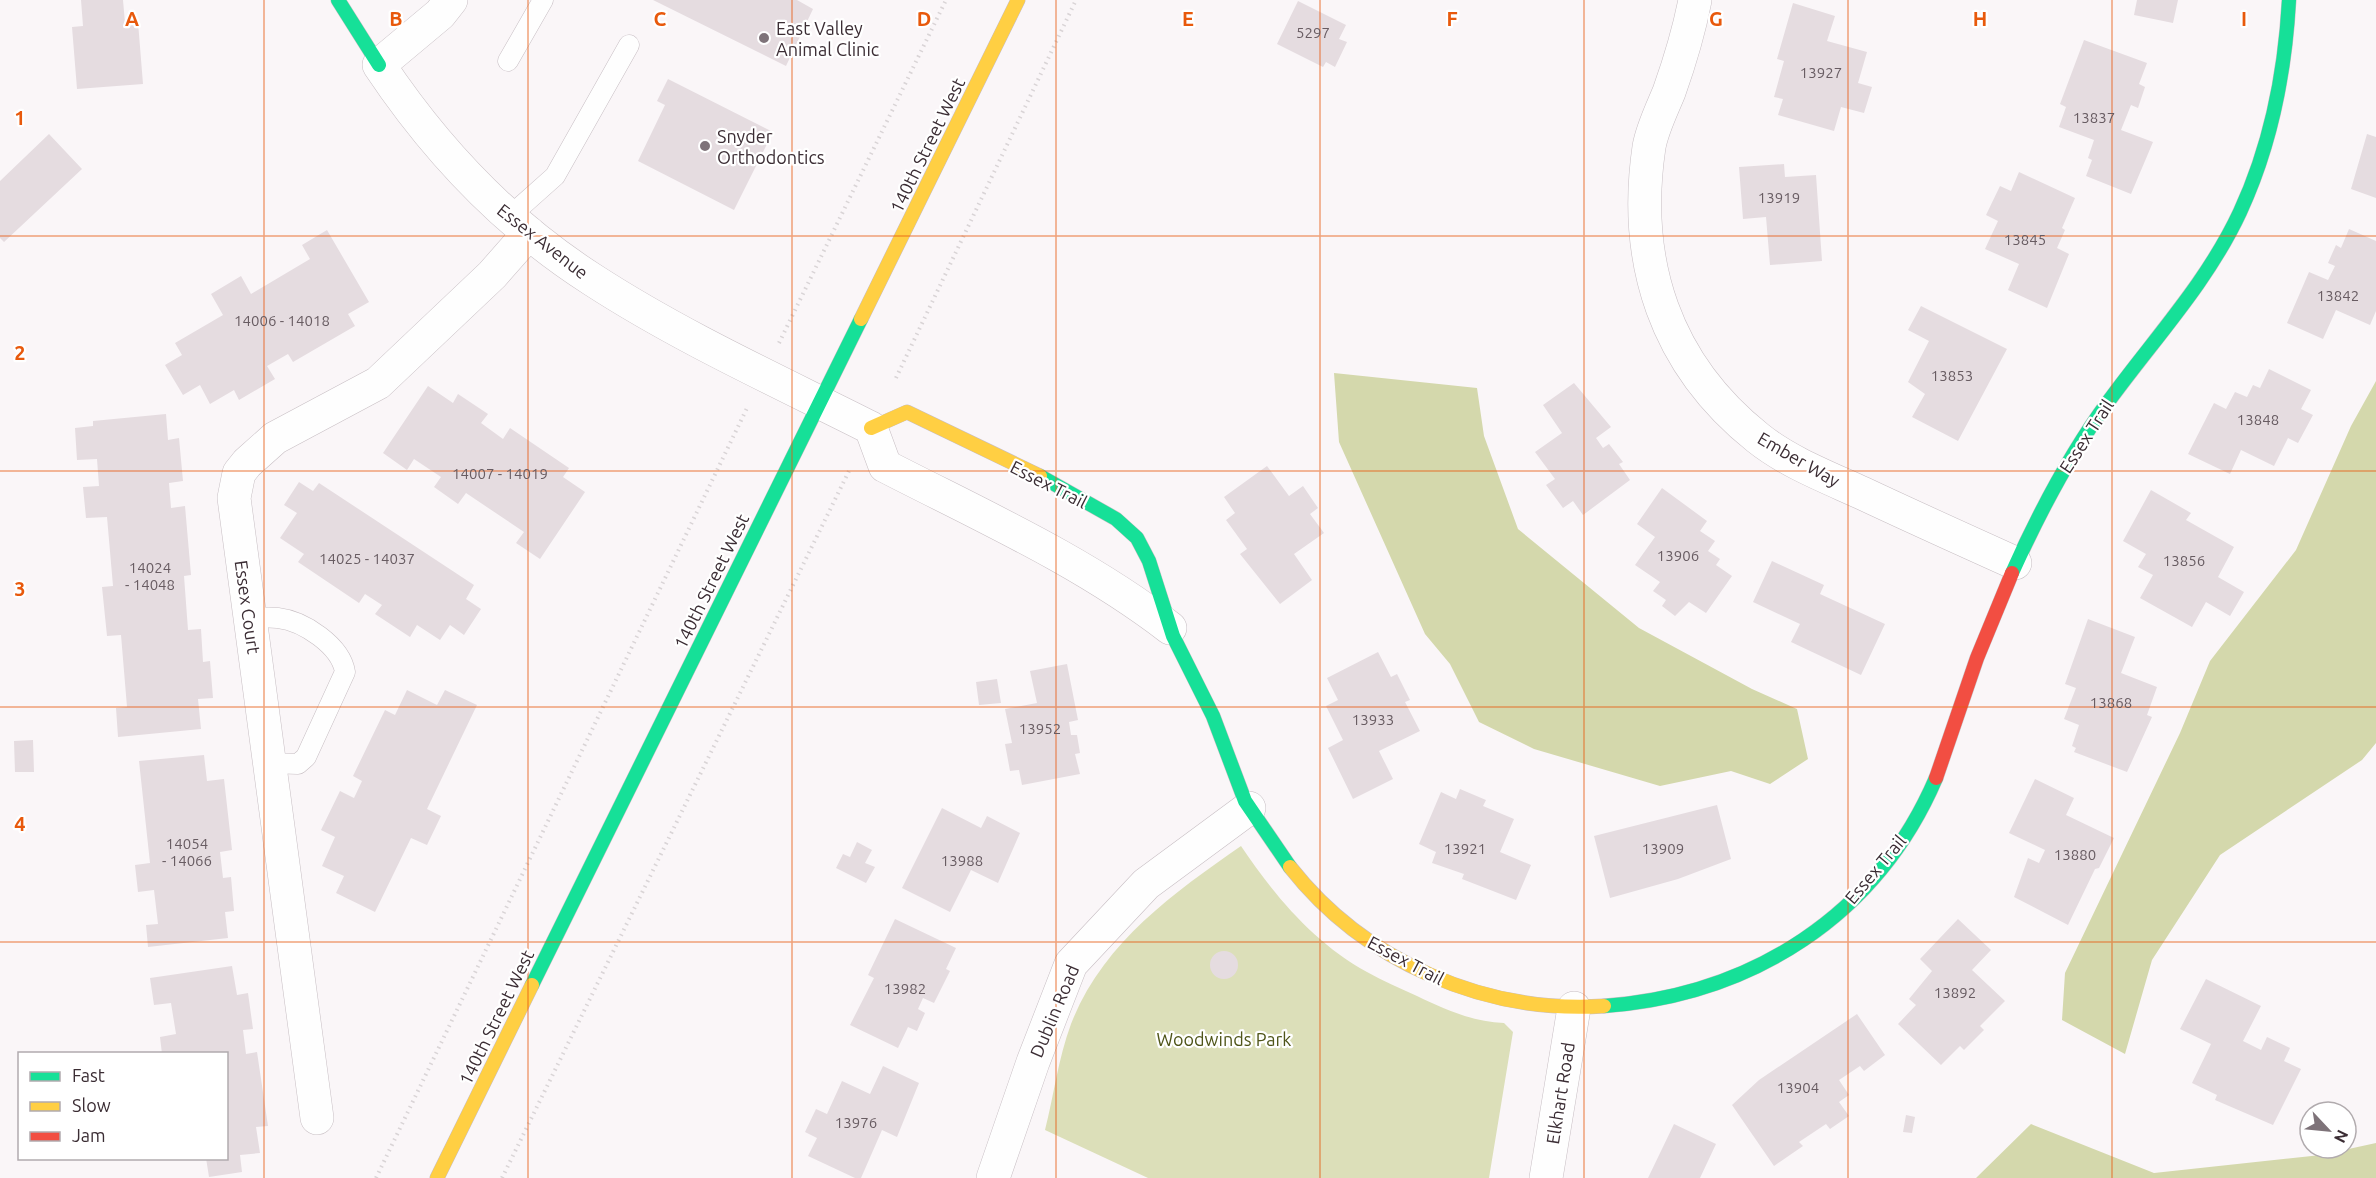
<svg xmlns="http://www.w3.org/2000/svg" width="2376" height="1178" font-family="Ubuntu,sans-serif">
  <style>
    .green { fill: #dcdfb9 }
    .forest { fill: #d4d8ac }
    .building { fill: #e5dce0 }
    .lines { fill: none; stroke-linecap: round; stroke-linejoin: round }
    .lane-casing { stroke: #c7bec3; stroke-width: 21 }
    .street-casing { stroke: #c7bec3; stroke-width: 34 }
    .fast-casing { stroke: #c7bec3; stroke-width: 15 }
    .slow-casing { stroke: #c7bec3; stroke-width: 15 }
    .jam-casing { stroke: #c7bec3; stroke-width: 15 }
    .path { stroke: #d9d4d6; stroke-width: 4; stroke-dasharray: 1.5 4.5; stroke-linecap: butt }
    .lane { stroke: #fefefe; stroke-width: 20 }
    .street { stroke: #fefefe; stroke-width: 33 }
    .fast { stroke: #16e098; stroke-width: 14 }
    .slow { stroke: #ffcf43; stroke-width: 14 }
    .jam { stroke: #f24e42; stroke-width: 14 }
    .grid { fill: none; stroke: #e8590c; stroke-width: 1.5; stroke-opacity: 0.55 }
    .poi-dot { fill: #7e7379; stroke: #fff; stroke-width: 2 }
    .labels { text-anchor: middle; dominant-baseline: central; stroke-width: 4.5; stroke-linejoin: round; paint-order: stroke }
    .number-label { font-size: 15px; fill: #685c62 }
    .poi-label { font-size: 18px; fill: #3b2d34; stroke: #fff; text-anchor: start }
    .street-label { font-size: 18px; fill: #3b2d34; stroke: #fff }
    .park-label { font-size: 18px; fill: #4f5519; stroke: #fff }
    .grid-label { font-size: 20px; text-anchor: middle; font-weight: bold; fill: #e8590c; stroke: #fff; stroke-width: 4.5; stroke-linejoin: round; paint-order: stroke }
  </style>
  <rect width="100%" height="100%" fill="#faf6f8"/>
  <!-- green -->
  <path class="green" d="M1241,846C1274,895 1314,943 1367,972C1383,981 1400,988 1417,996C1444,1009 1473,1022 1504,1023L1513,1032L1489,1178H1148L1045,1130C1054,1095 1058,1059 1071,1024C1102,944 1172,894 1241,846Z"/>
  <!-- forest -->
  <path class="forest" d="M1334,373L1477,388L1484,436L1518,529L1639,628L1752,689L1797,709L1808,759L1770,784L1731,771L1660,786L1534,749L1479,722L1450,664L1425,634L1339,442Z
    M2376,381V743L2362,760L2220,855L2152,960L2125,1054L2062,1020L2065,973L2180,733L2210,661L2296,550L2351,426Z
    M2031,1124L2154,1173L2321,1155L2376,1143V1178H1976Z"/>
  <!-- building -->
  <path class="building" d="M81,0H123L125,23L138,22L143,84L77,89L72,27L83,26Z
    M653,0H797L813,9L786,66Z
    M2137,0H2178L2173,23L2134,15Z
    M1298,1L1346,25L1339,39L1347,42L1335,67L1326,62L1323,67L1277,44Z
    M1793,3L1835,16L1827,41L1867,52L1858,83L1872,87L1864,113L1841,107L1834,131L1778,115L1783,99L1774,97L1784,61L1777,59Z
    M2084,40L2147,63L2139,84L2145,87L2138,108L2131,105L2121,130L2153,142L2131,194L2086,176L2092,160L2088,158L2094,140L2059,127L2066,107L2060,104Z
    M668,79L773,132L734,210L638,161L665,105L657,101Z
    M49,134L82,169L4,242L0,238V181Z
    M2367,134L2376,137V198L2351,189Z
    M1784,164L1785,177L1816,175L1822,261L1770,265L1766,217L1743,219L1739,167Z
    M2019,172L2075,198L2062,228L2065,230L2057,248L2069,254L2047,308L2008,290L2019,264L1985,249L1998,221L1986,215L2000,186L2011,191Z
    M2349,229L2376,241V311L2370,325L2336,310L2323,339L2287,323L2309,272L2328,280L2335,266L2328,263L2336,245L2341,248Z
    M327,230L369,302L348,314L355,326L293,362L288,354L267,366L275,379L239,400L234,390L210,404L200,385L183,395L165,365L182,355L175,343L223,315L211,294L241,276L251,294L310,259L302,245Z
    M1921,306L2007,349L1958,441L1912,417L1925,394L1908,382L1929,341L1908,330Z
    M2269,369L2311,390L2301,409L2313,415L2298,443L2288,438L2274,466L2241,450L2230,474L2188,454L2214,403L2226,409L2235,392L2247,397L2253,385L2260,388Z
    M1574,383L1611,427L1596,438L1603,448L1609,444L1623,462L1619,464L1630,480L1583,515L1573,501L1563,508L1546,485L1555,479L1535,452L1562,433L1543,405Z
    M428,386L453,403L458,394L488,414L481,423L503,439L510,428L569,468L563,477L585,492L540,559L516,543L524,532L466,493L458,504L434,487L441,477L414,459L407,470L383,453Z
    M166,414L168,440L179,438L183,481L169,483L171,508L185,506L191,575L184,576L188,630L201,629L203,662L210,661L213,698L198,699L201,729L118,737L116,708L127,707L121,635L107,636L102,587L113,586L107,517L86,518L83,487L99,486L97,459L77,460L75,428L93,426V421Z
    M1267,466L1289,496L1303,486L1318,508L1310,514L1324,533L1294,554L1312,580L1280,604L1240,554L1247,549L1226,520L1235,513L1224,497Z
    M299,482L313,491L319,483L474,585L466,599L481,609L464,635L450,625L440,640L417,625L410,637L375,614L382,605L365,594L359,603L298,562L304,554L280,538L297,513L284,505Z
    M1662,488L1707,521L1700,531L1715,541L1708,551L1720,559L1716,565L1732,576L1706,613L1689,602L1675,616L1662,606L1666,600L1653,591L1660,582L1635,565L1655,537L1637,524Z
    M2151,490L2191,513L2186,520L2234,547L2218,577L2244,592L2230,616L2206,602L2192,627L2140,598L2153,575L2138,567L2146,554L2123,541Z
    M1772,561L1824,585L1820,594L1885,624L1861,675L1791,642L1800,624L1753,602Z
    M2088,619L2135,637L2121,673L2157,687L2147,715L2152,717L2127,772L2074,752L2076,748L2072,746L2079,725L2064,719L2076,688L2065,684Z
    M1378,652L1391,677L1397,674L1410,700L1405,702L1420,731L1379,751L1393,779L1353,799L1328,748L1343,740L1326,706L1338,700L1327,678Z
    M1067,664L1078,720L1069,722L1071,735H1077L1080,753L1075,754L1080,774L1022,785L1019,770L1010,771L1005,744L1012,743L1005,709L1037,703L1030,671Z
    M997,679L1001,703L979,705L976,682Z
    M407,690L437,705L445,690L477,705L427,809L441,816L427,845L411,838L375,912L336,893L344,876L322,866L335,837L321,830L340,791L354,798L362,781L353,776L385,710L395,715Z
    M33,740L34,772H15L14,741Z
    M204,755L207,781L224,779L232,850L220,852L223,878L231,877L234,911L225,912L228,938L148,947L146,925L158,924L154,890L138,892L135,865L150,863L139,761Z
    M2035,779L2074,798L2066,815L2114,838L2099,868L2095,869L2068,925L2014,897L2028,858L2039,863L2045,850L2009,833Z
    M1460,789L1486,800L1483,806L1514,819L1500,852L1531,865L1516,900L1462,879L1464,874L1432,863L1436,852L1419,844L1441,792L1456,799Z
    M1717,805L1731,859L1678,879L1610,898L1594,836Z
    M942,808L981,828L987,816L1020,833L998,883L971,870L950,912L902,888Z
    M857,842L872,850L865,863L875,867L866,883L836,868L843,854L850,857Z
    M895,919L956,948L946,969L950,971L934,1003L923,998L918,1009L925,1013L917,1031L908,1027L898,1048L850,1025L874,978L868,975Z
    M1958,919L1991,950L1972,970L2005,1001L1980,1026L1984,1030L1964,1050L1960,1046L1941,1065L1898,1024L1916,1005L1909,999L1932,971L1920,959Z
    M1210 965a14 14 0 1 1 28 0a14 14 0 1 1-28 0Z
    M232,966L237,995L248,993L253,1029L243,1030L246,1054L257,1052L268,1126L256,1127L260,1153L240,1155L242,1172L209,1177L206,1158H226V1054H162L160,1037L176,1034L171,1003L154,1005L150,978Z
    M2206,979L2261,1006L2243,1041L2261,1050L2267,1037L2290,1048L2284,1061L2301,1069L2273,1125L2215,1100L2217,1095L2192,1083L2211,1044L2180,1029Z
    M1857,1014L1885,1055L1864,1071L1860,1066L1839,1080L1849,1095L1839,1102L1849,1116L1830,1129L1826,1124L1799,1142L1803,1146L1774,1166L1732,1105L1759,1080Z
    M883,1066L919,1083L897,1137L882,1130L861,1178H855L808,1156L817,1138L805,1132L816,1109L827,1114L842,1081L870,1094Z
    M1906,1115L1915,1117L1912,1133L1903,1132Z
    M1674,1124L1716,1144L1700,1178H1648Z"/>
  <g class="lines">
    <defs>
      <path id="lane" d="M508,61L543,0
        M509,217L555,176L629,45
        M250,618C259,618 269,617 278,618C304,621 341,646 345,672L306,757L298,764L270,763"/>
      <path id="street" d="M451,0L440,14L379,65C435,149 507,225 593,280C681,337 778,381 871,428L885,466C982,516 1083,561 1170,628
        M1695,0C1689,31 1680,61 1669,92C1662,109 1652,129 1649,147C1632,262 1665,364 1758,438C1788,462 1827,477 1862,493C1913,517 1964,540 2015,563
        M317,1118L234,498L239,473L247,463L275,438L378,383L492,275L529,233
        M993,1178L1033,1062L1071,964L1146,884L1249,808
        M1546,1178L1574,1008"/>
      <path id="fast" d="M338,0L379,65
        M1040,476L1116,519L1137,538L1149,561L1173,636L1213,716L1245,801L1290,867
        M2012,573C2039,513 2069,455 2108,402C2153,340 2207,283 2240,212C2271,145 2285,74 2289,0
        M532,985L861,319
        M1604,1006C1752,995 1877,916 1936,778"/>
      <path id="slow" d="M861,319L1018,0
        M871,428L907,412L1040,476
        M1290,867C1364,961 1484,1014 1604,1006
        M437,1178L532,985"/>
      <path id="jam" d="M1936,778L1977,658L2012,573"/>
    </defs>
    <!-- lane casing -->
    <use href="#lane" class="lane-casing"/>
    <!-- street casing -->
    <use href="#street" class="street-casing"/>
    <!-- fast casing -->
    <use href="#fast" class="fast-casing"/>
    <!-- slow casing -->
    <use href="#slow" class="slow-casing"/>
    <!-- jam casing -->
    <use href="#jam" class="jam-casing"/>
    <!-- path -->
    <path class="path" d="M779,343L946,0
      M896,378L1076,0
      M376,1178L748,406
      M502,1178L849,471"/>
    <!-- lane -->
    <use href="#lane" class="lane"/>
    <!-- street -->
    <use href="#street" class="street"/>
    <!-- fast -->
    <use href="#fast" class="fast"/>
    <!-- slow -->
    <use href="#slow" class="slow"/>
    <!-- jam -->
    <use href="#jam" class="jam"/>
  </g>
  <!-- grid -->
  <path class="grid" d="M264,0V1178M528,0V1178M792,0V1178M1056,0V1178M1320,0V1178M1584,0V1178M1848,0V1178M2112,0V1178M0,236H2376M0,471H2376M0,707H2376M0,942H2376"/>
  <!-- markers -->
  <g class="poi-dot">
    <circle cx="764" cy="38" r="6"/>
    <circle cx="705" cy="146" r="6"/>
  </g>
  <g class="labels">
    <!-- number labels -->
    <g class="number-label">
      <text x="1313" y="32">5297</text>
      <text x="1821" y="72">13927</text>
      <text x="2094" y="117">13837</text>
      <text x="1779" y="197">13919</text>
      <text x="2025" y="239">13845</text>
      <text x="2338" y="295">13842</text>
      <text x="282" y="320">14006 - 14018</text>
      <text x="1952" y="375">13853</text>
      <text x="2258" y="419">13848</text>
      <text x="500" y="473">14007 - 14019</text>
      <text x="1678" y="555">13906</text>
      <text x="367" y="558">14025 - 14037</text>
      <text x="2184" y="560">13856</text>
      <text x="150" y="567">14024<tspan x="150" dy="17">- 14048</tspan></text>
      <text x="2111" y="702">13868</text>
      <text x="1373" y="719">13933</text>
      <text x="1040" y="728">13952</text>
      <text x="187" y="843">14054<tspan x="187" dy="17">- 14066</tspan></text>
      <text x="1465" y="848">13921</text>
      <text x="1663" y="848">13909</text>
      <text x="2075" y="854">13880</text>
      <text x="962" y="860">13988</text>
      <text x="905" y="988">13982</text>
      <text x="1955" y="992">13892</text>
      <text x="1798" y="1087">13904</text>
      <text x="856" y="1122">13976</text>
    </g>
    <!-- poi labels -->
    <g class="poi-label">
      <text x="776" y="28">East Valley<tspan x="776" dy="21">Animal Clinic</tspan></text>
      <text x="717" y="136">Snyder<tspan x="717" dy="21">Orthodontics</tspan></text>
    </g>
    <!-- street labels -->
    <g class="street-label">
      <text transform="translate(927 145) rotate(-64)">140th Street West</text>
      <text transform="translate(543 241) rotate(38)">Essex Avenue</text>
      <text transform="translate(2086 436) rotate(-57)">Essex Trail</text>
      <text transform="translate(1799 459) rotate(30)">Ember Way</text>
      <text transform="translate(1049 484) rotate(27)">Essex Trail</text>
      <text transform="translate(711 581) rotate(-64)">140th Street West</text>
      <text transform="translate(248 607) rotate(82)">Essex Court</text>
      <text transform="translate(1875 869) rotate(-50)">Essex Trail</text>
      <text transform="translate(1406 960) rotate(28)">Essex Trail</text>
      <text transform="translate(1054 1011) rotate(-67)">Dublin Road</text>
      <text transform="translate(496 1017) rotate(-64)">140th Street West</text>
      <text transform="translate(1560 1093) rotate(-81)">Elkhart Road</text>
    </g>
    <!-- park labels -->
    <g class="park-label">
      <text x="1224" y="1039">Woodwinds Park</text>
    </g>
  </g>
  <g class="grid-label">
    <text x="132" y="26">A</text>
    <text x="396" y="26">B</text>
    <text x="660" y="26">C</text>
    <text x="924" y="26">D</text>
    <text x="1188" y="26">E</text>
    <text x="1452" y="26">F</text>
    <text x="1716" y="26">G</text>
    <text x="1980" y="26">H</text>
    <text x="2244" y="26">I</text>
    <text x="20" y="125">1</text>
    <text x="20" y="360">2</text>
    <text x="20" y="596">3</text>
    <text x="20" y="831">4</text>
  </g>
  <!-- legend -->
  <rect x="18" y="1052" width="210" height="108" fill="#ffffff" stroke="#b1abae" stroke-width="1.5"/>
  <rect x="30" y="1072" width="30" height="9" fill="#16e098" stroke="#b1abae" stroke-width="1.5"/>
  <text x="72" y="1082" font-size="18" fill="#3b2d34">Fast</text>
  <rect x="30" y="1102" width="30" height="9" fill="#ffcf43" stroke="#b1abae" stroke-width="1.5"/>
  <text x="72" y="1112" font-size="18" fill="#3b2d34">Slow</text>
  <rect x="30" y="1132" width="30" height="9" fill="#f24e42" stroke="#b1abae" stroke-width="1.5"/>
  <text x="72" y="1142" font-size="18" fill="#3b2d34">Jam</text>
  <!-- north arrow -->
  <g transform="translate(2328 1130) rotate(116)"><circle r="28" fill="#ffffff" stroke="#b1abae" stroke-width="1.5"/>
  <path d="M0-4.5L10 22L0 15L-10 22Z" fill="#7e7379"/>
  <text y="-9" font-size="16" font-weight="bold" text-anchor="middle" fill="#3b2d34">N</text>
  </g>
</svg>
